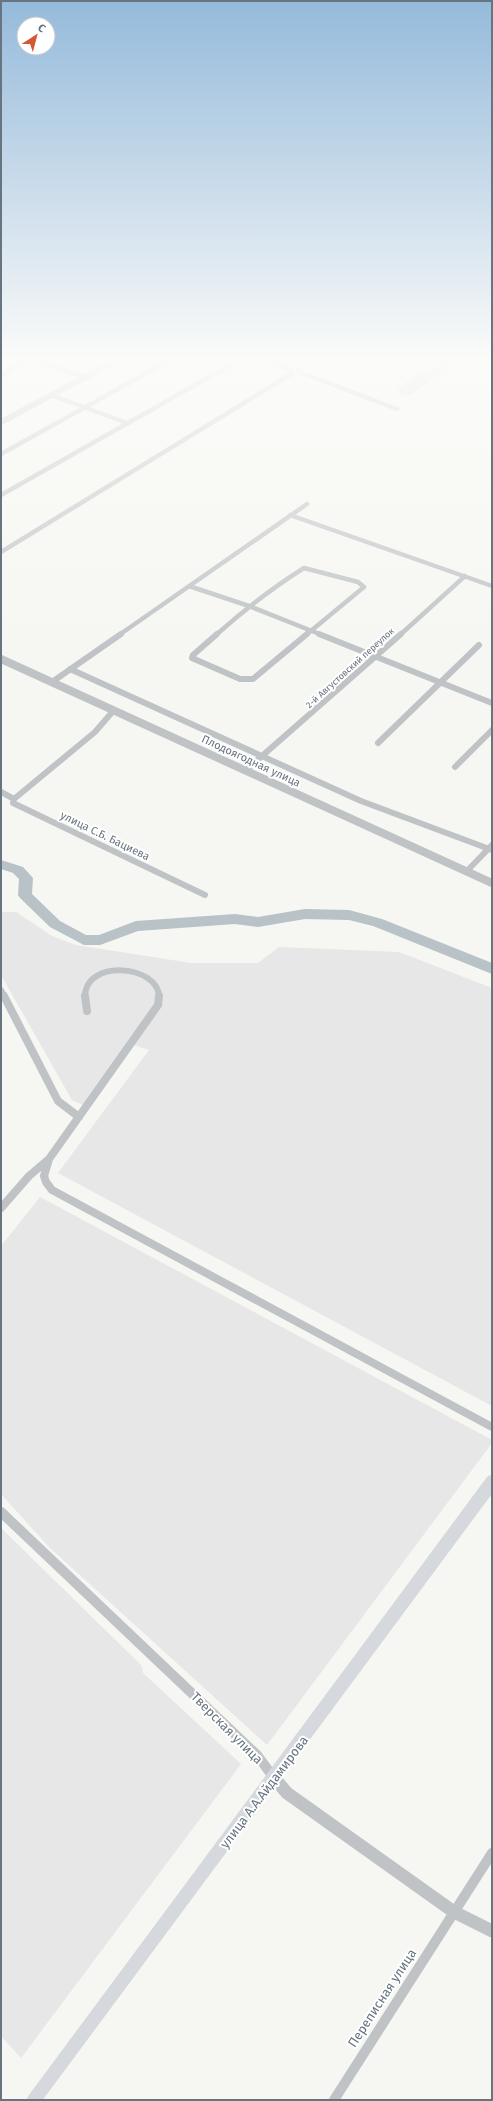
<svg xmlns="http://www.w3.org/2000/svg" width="493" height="2101" font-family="'Fira Sans',sans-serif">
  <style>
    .built { fill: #e6e7e6 }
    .green { fill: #d7dcd4 }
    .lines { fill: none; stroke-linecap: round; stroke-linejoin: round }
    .river { fill: #b8c2c7; fill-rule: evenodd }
    .minor-far3 { stroke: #bfc3c6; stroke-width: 4.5 }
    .minor-far2 { stroke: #bfc3c6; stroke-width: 6 }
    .minor-far1 { stroke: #bfc3c6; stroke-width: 8 }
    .minor { stroke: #bfc3c6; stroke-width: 10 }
    .tertiary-far2 { stroke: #bfc3c6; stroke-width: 6 }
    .tertiary-far1 { stroke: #bfc3c6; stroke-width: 8 }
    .tertiary { stroke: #bfc3c6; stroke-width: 13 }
    .secondary { stroke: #d5d8dc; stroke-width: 14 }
    .labels { text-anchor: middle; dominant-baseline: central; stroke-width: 4; stroke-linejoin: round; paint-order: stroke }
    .far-street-label { font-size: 9px; fill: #677581; stroke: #fff }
    .street-label { font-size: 11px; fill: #677581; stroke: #fff }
    .near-street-label { font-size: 13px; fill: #677581; stroke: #fff }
  </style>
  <rect width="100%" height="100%" fill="#f6f6f2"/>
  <!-- built -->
  <path class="built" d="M1,912h15l36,24 24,9 115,18h67l21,-16 120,5 93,36v418l-434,-233 91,-123 -21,-7 -45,62 -11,-5 -71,-125z
    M40,1197l452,243v3l-225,302 -218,-198 -48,-53v-248z
    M1,1528l141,138 1,7 98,91 -220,294 -20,-22z"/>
  <!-- green -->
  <path class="green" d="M439,359h22l-50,36 -6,1 -5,-3 -2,-4 21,-17 12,-5z"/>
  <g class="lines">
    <!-- river -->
    <path class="river" d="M1,860l22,7 10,11 -1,16 28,27 26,14h13l37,-14 99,-7 23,3 47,-8 44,1 33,9 110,44v11l-119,-48 -24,-6 -44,-1 -47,8 -23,-3 -97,7 -38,14h-16l-34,-18 -30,-29 -2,-3 1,-16 -6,-6 -12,-4z"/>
    <!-- minor-far3 -->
    <path class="minor-far3" d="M29,359l56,18
      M296,359v8l6,6 95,36
      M1,375l29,-16
      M51,395l76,28
      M1,454l171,-95
      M1,495l240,-136
      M290,515l202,71
      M1,552l292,-179 -6,-5 -24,-9
      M189,586l60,20 73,29
      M119,635l188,-131
      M216,635c28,-25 56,-47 88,-67l54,14 6,5 -58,48
      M400,635l65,-59"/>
    <!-- minor-far2 -->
    <path class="minor-far2" d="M217,634l-24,21 -1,3 48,21h13l54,-45
      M319,634l173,69
      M70,669l291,132 131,49
      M52,682l69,-48
      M378,743l101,-98
      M455,767l37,-37
      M245,771l156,-137
      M1,792l13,7 -1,4 192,92
      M14,799l81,-67 19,-22
      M467,871l25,-26
      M1,990l4,7
      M85,997c0,-39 74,-32 74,0"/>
    <!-- minor-far1 -->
    <path class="minor-far1" d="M4,996l54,105 21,16
      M85,996l2,15
      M159,996l-1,9 -109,154 -5,17 2,6 6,8 440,237
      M1,1208l28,-32 20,-17"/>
    <!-- minor -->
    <path class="minor" d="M1,1512l256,243 17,23
      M334,2100l158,-247"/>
    <!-- tertiary-far2 -->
    <path class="tertiary-far2" d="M1,422l118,-63"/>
    <!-- tertiary-far1 -->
    <path class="tertiary-far1" d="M1,659l491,224"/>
    <!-- tertiary -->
    <path class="tertiary" d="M274,1778l13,15 167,119 38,19"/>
    <!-- secondary -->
    <path class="secondary" d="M34,2100l458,-618"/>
  </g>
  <!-- sky -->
  <linearGradient id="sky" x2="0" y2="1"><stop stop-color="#95badb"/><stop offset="0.55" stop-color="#fbfbf9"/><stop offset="1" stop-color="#fbfbf9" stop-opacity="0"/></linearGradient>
  <rect width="493" height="653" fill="url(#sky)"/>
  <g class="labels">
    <!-- far-street labels -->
    <g class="far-street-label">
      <text transform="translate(350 668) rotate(-42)">2-й Августовский переулок</text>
    </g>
    <!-- street labels -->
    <g class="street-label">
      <text transform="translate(251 761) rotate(25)">Плодоягодная улица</text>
      <text transform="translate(105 836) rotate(26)">улица С.Б. Бациева</text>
    </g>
    <!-- near-street labels -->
    <g class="near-street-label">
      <text transform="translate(227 1728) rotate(45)">Тверская улица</text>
      <text transform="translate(264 1792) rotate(-53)">улица А.А.Айдамирова</text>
      <text transform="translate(382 1998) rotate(-57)">Переписная улица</text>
    </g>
  </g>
  <!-- border -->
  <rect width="493" height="2101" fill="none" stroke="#677581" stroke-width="4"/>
  <!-- north arrow -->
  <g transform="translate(36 36) rotate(36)"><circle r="19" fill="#ffffff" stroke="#c2c8cd"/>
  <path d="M0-3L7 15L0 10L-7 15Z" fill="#d65832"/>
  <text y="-6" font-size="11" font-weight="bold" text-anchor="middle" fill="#677581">С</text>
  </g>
</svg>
